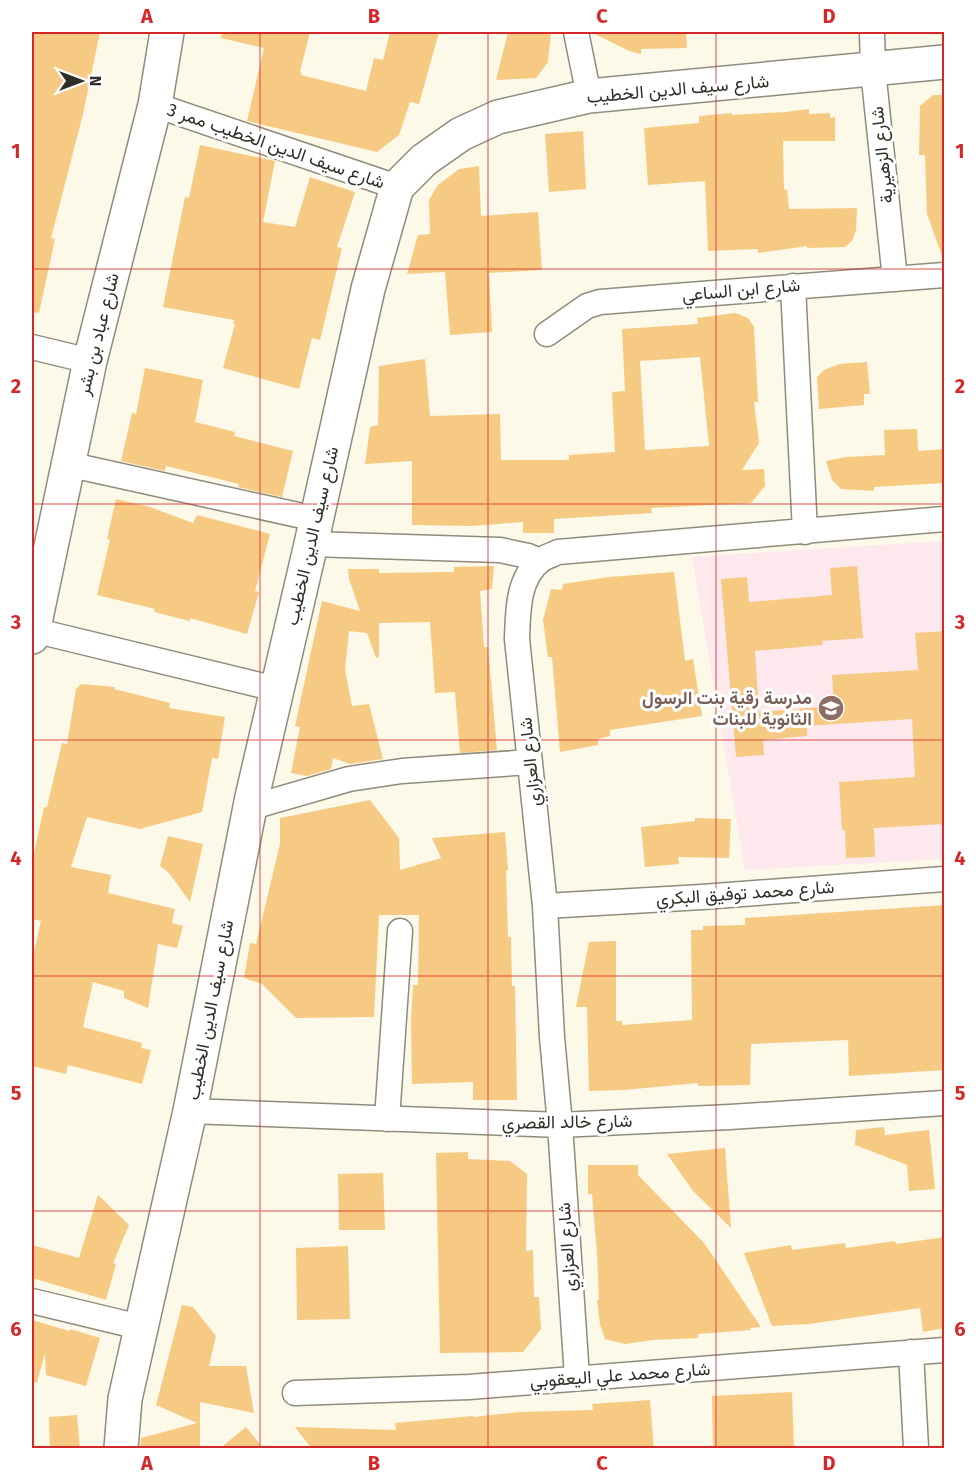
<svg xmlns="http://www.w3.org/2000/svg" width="976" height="1480" font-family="'Fira Sans',Vazirmatn,sans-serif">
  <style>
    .education { fill: #fde8ee }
    .building { fill: #f7ca84; fill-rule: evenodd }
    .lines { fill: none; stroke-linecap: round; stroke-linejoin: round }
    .street-casing { stroke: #8f8c7c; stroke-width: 27 }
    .secondary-casing { stroke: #8f8c7c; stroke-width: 36 }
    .street { stroke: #fff; stroke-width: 24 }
    .secondary { stroke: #fff; stroke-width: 33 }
    .grid { fill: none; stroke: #d62828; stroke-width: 1.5; stroke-opacity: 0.55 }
    .labels { text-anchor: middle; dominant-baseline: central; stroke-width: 6; stroke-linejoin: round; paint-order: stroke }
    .street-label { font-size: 18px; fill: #2f2e27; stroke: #fff }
    .education-label { font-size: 18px; font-weight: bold; fill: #785e54; stroke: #fff; text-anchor: end }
    .neatline { fill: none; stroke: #d62828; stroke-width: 2 }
    .grid-label { font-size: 20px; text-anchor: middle; font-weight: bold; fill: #d62828 }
  </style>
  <rect width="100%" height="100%" fill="#fcf9e8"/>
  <!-- education -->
  <path class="education" d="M944,541v318l-199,11 -53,-313z"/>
  <!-- building -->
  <path class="building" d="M32,32h68l-17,82 -32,124 4,1 -16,74 -7,-1z
    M222,32h88l-10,40 2,1 -1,2 65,16 8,-33 9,2 7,-28h49l-20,72 -9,-2 -11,33 -22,17 -130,-31 17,-73 -43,-10z
    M508,32h43l-3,30 -12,16 -40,2z
    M591,32h95l1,16 -46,1v5l-12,-3z
    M933,95h12v161h-3l-15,-42 -2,-59h-6l1,-49z
    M809,109v5l21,-1v5l5,-1v24h-52l1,49 3,-1 2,20 68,-1 -1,22 -4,11 -7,6 -38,1v-2l-49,7v-4l-50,2 -3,-70 -57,4 -4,-57 55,-5v-7l33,-3v2l53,-3z
    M583,131l3,58 -37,3 -4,-58z
    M200,145l75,16 -12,61 32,5 15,-50 45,15 -18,55 5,1 -22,92 -8,-2 -13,51 -76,-21 12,-44h-2l1,-4 -71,-13 22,-110 4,1z
    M479,166l2,50 57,-4 4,58 -53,3 3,59 -42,3 -5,-63 -38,2 11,-39 12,-1 -1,-34 9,-15 21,-16z
    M735,313l13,5 6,9 4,75h-4l5,41 -17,27 22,-1 1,17 -14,17 -100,5 1,5 -98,6v14h-31v-11l-51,4 -60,-1v-64l-47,3 5,-37 8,-2 1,-59 46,-7 5,57 70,-2 1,46h68v-5l46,-3 -3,-60 13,-1 -3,-62 76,-5 -1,-6zM700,357l9,89 -64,4 -5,-89z
    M867,362l3,32h-6v11l-45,4 -2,-32 7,-7 15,-6z
    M145,368l58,12 -8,42 40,10 -1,4 59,15 -11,46 -44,-10 1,-3 -73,-18 -1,5 -44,-10 11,-48 4,1z
    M917,429l1,22 27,-2v34l-71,4v4l-33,-2 -9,-9 -6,-19 20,-4 39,-2 -1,-25z
    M116,499l34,8 43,16 4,-8 73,19 -15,57 4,1 -12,42 -57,-16v3l-36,-9 1,-3 -58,-14 13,-55 -3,-1z
    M494,566l-2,23 -12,2 4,56h4l9,103 -37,3 -5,-61 -20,1 -5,-71 -51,1v34l-3,1 -9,-25 -18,-2 -4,38 7,37 17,-2 14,55 -33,5 -17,-6 -2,11 -24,7 -16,-3 9,-46 -5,-1 27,-125 38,10 -11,-32 -1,-10h31v4l75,-1v-5z
    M857,566l6,72 -41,3 1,4 -68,6 4,61 75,-6 -2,-31 86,-5 -3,-37 30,-2v193l-71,4 1,29 -29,1 -1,-28h-3l-3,-48 76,-5 -3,-58 -105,7v10l-44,4 1,15 -28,2 -15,-178 26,-2 2,25 83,-7 -2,-27z
    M674,572l11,89 8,-2 9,57 -92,14v6l-12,3v6l-38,7 -8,-95h-4l-5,-37 8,-31 11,1 1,-6 46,-7z
    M81,684l34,3 -1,2 56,14 -1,5 56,9 -7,42 -6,-1 -10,54 -62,17 -53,-12 -16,50 40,8 -3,18 67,16 -3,14 11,3 -6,22 -19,-4 -10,64 -24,-10v-7l-31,-9 -10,45 59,16 -1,5 10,2 -9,34 -74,-19 -2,9 -34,-8v-105l9,-40 -9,-2v-56l12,-56h3l15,-64 5,1 9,-55z
    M370,800l29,38 1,32 41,-12 -9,-20 73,-6 3,38 -2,1 2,66h3l1,49h3l2,114h-44v-18l-61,2 -1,-63 2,-36h5l1,-70h-40l-5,102 -78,1 -34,-34 -18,-6 6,-35 6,1 24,-100v-26z
    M695,818l36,1 -2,39 -51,-1 1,7 -34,3 -4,-40 54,-6z
    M168,836l35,8 -13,58 -21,-29 -9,-7z
    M945,905v165l-96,6 -1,-36 -97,4 -1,41 -52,1v-3l-74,7 -35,1 -2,-84h-11l13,-65 27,-1v80h6v4l70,-5 -1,-90h12v-4l42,-1v-7z
    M884,1127l1,8 44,-5 6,59 -26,2 -2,-26 -52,-20 1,-15z
    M725,1148l6,80 -38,-37 -26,-37z
    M468,1152v7l42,2 17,13 -1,77 7,-1 1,47h5l2,32 -18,23 -83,1 -4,-200z
    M588,1165h50v10l66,68 57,84 -11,1 1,2 -53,4v4l-45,2 -28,4 -20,-5 -5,-15 -3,-24h2l-2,-46 -5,-60h-4z
    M383,1173l2,57h-46l-1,-56z
    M98,1195l31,30 -16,38 3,1 -10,36 -74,-22v-33l47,13z
    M945,1237v91l-22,4 -3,-24 -111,16 -37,2 -28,-73 47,-8 1,5 53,-7 1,5 49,-7 1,3z
    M348,1246l2,73 -53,1 -1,-72z
    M182,1305l11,2 23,29 -7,30h37l8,47 -54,-11v47h-60l1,-11 56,-15 -41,-18z
    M32,1320l37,11 1,-2 30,9 -14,48 -40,-11 -1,-22 -8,30 -5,-1z
    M792,1392l2,57h-81l-1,-53z
    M650,1400l4,49h-342l-17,-22 101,3 -1,-7 78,-7v1l47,-5 73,-2 -1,-6z
    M77,1415l3,34h-30l-1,-32z
    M246,1427l18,22h-45z"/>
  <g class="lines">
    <defs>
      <path id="street" d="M576,32l13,64
        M872,32l1,38 22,209
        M155,105l242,82
        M793,286l12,246
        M547,334l40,-28 13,-4 344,-27
        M32,347l58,14
        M67,464l249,55
        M311,544l189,6 28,6 12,5
        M33,630l243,59
        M249,808l100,-29 53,-8 128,-9
        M545,906l157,-9 242,-18
        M190,1111l370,14 170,-8 214,-14
        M387,1119l13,-188
        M32,1301l108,26
        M911,1352l5,96
        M577,1377l-17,-252 -8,-88 -7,-131 -28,-267c1,-26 0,-61 24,-79 4,-3 11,-5 17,-8l386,-33
        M295,1393l174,-6 475,-37"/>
      <path id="secondary" d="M32,637l58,-276 65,-256 12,-73
        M121,1448l4,-49 65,-288 62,-314 59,-253 57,-255 29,-102 27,-27 37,-26 37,-17 91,-21 355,-34"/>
    </defs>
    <!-- street casing -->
    <use href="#street" class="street-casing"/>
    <!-- secondary casing -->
    <use href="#secondary" class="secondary-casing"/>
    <!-- street -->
    <use href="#street" class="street"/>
    <!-- secondary -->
    <use href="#secondary" class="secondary"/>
  </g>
  <!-- grid -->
  <path class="grid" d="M260,32v1416M488,32v1416M716,32v1416M32,269h912M32,504h912M32,740h912M32,976h912M32,1211h912"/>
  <!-- icons -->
  <defs>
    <symbol id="school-disc" viewBox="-11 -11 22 22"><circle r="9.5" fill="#8d6e63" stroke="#fff"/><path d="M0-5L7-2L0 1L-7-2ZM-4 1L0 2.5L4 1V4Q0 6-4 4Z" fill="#fff"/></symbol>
  </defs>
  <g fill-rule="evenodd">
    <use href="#school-disc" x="816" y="693" width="30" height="30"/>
  </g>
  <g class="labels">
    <!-- street labels -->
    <g class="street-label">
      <text transform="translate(678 89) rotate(-5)">شارع سيف الدين الخطيب</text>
      <text transform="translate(276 146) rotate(19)">شارع سيف الدين الخطيب ممر 3</text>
      <text transform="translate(882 155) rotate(-96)">شارع الزهيرية</text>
      <text transform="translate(741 290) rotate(-5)">شارع ابن الساعي</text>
      <text transform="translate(98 334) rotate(-76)">شارع عباد بن بشر</text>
      <text transform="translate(312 536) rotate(-77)">شارع سيف الدين الخطيب</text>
      <text transform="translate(530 762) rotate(-96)">شارع العزاري</text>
      <text transform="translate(745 893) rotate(-4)">شارع محمد توفيق البكري</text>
      <text transform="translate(210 1010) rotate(-79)">شارع سيف الدين الخطيب</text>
      <text transform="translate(567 1122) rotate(-1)">شارع خالد القصري</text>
      <text transform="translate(567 1247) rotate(-94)">شارع العزاري</text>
      <text transform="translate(620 1375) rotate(-4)">شارع محمد علي اليعقوبي</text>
    </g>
    <!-- education labels -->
    <g class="education-label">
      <text x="812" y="698">مدرسة رقية بنت الرسول<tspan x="812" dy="21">الثانوية للبنات</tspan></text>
    </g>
  </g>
  <!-- border -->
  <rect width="976" height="1480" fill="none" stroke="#ffffff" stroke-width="66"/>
  <!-- north arrow -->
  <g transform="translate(81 81) rotate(90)" stroke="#ffffff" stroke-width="4.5" paint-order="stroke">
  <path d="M0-4.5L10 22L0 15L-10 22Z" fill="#2f2e27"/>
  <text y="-9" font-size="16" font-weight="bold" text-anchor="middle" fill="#2f2e27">N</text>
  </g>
  <rect x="33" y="33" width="910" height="1414" class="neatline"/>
  <g class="grid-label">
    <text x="147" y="23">A</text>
    <text x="374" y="23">B</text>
    <text x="602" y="23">C</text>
    <text x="829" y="23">D</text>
    <text x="16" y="158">1</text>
    <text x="960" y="158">1</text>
    <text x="16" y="393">2</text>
    <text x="960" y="393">2</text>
    <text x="16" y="629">3</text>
    <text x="960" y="629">3</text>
    <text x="16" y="865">4</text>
    <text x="960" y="865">4</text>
    <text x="16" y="1100">5</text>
    <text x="960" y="1100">5</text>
    <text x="16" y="1336">6</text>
    <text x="960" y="1336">6</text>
    <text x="147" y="1470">A</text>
    <text x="374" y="1470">B</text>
    <text x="602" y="1470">C</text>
    <text x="829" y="1470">D</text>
  </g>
</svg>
